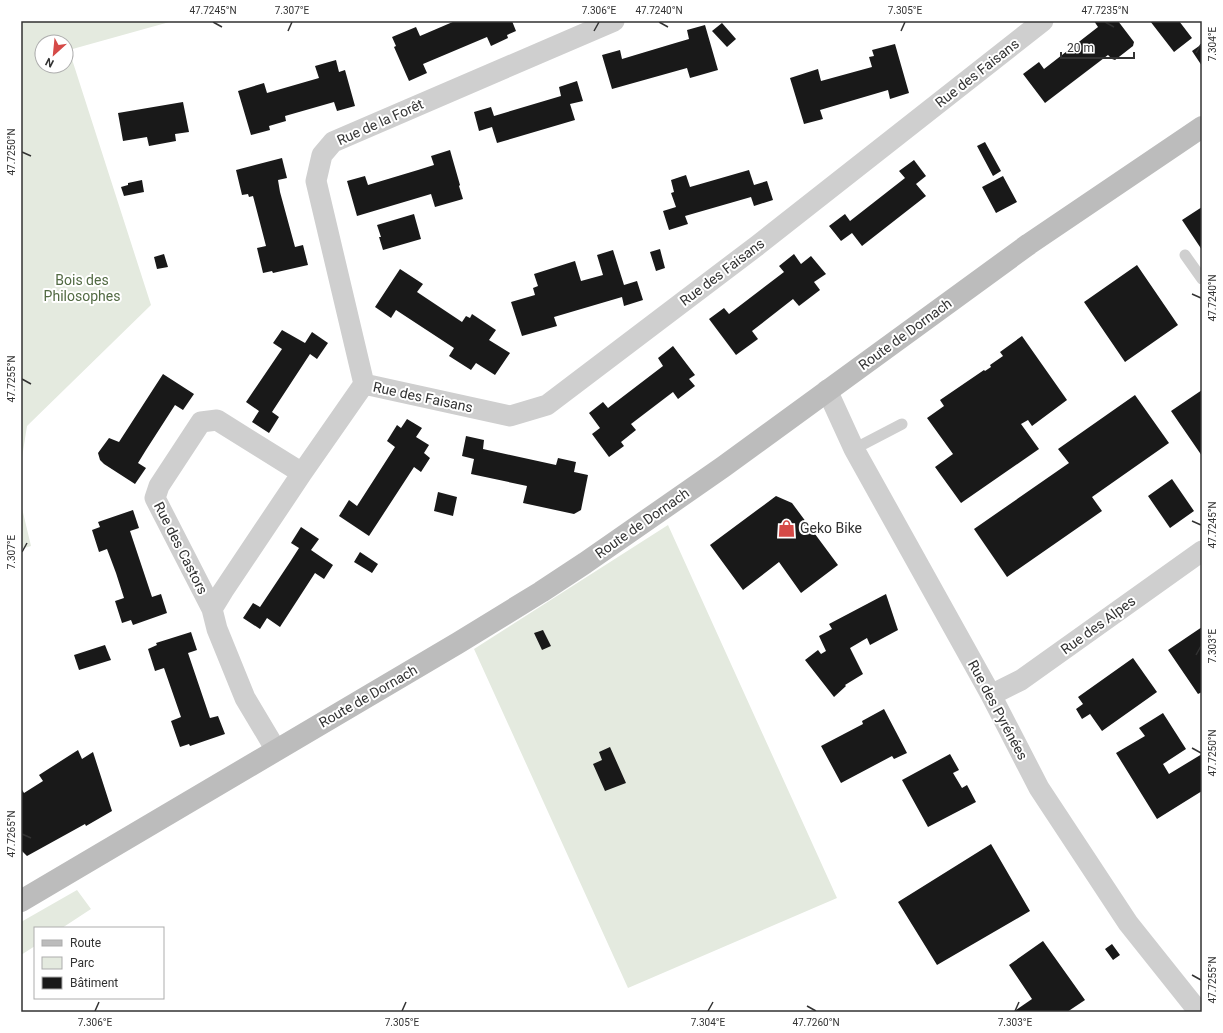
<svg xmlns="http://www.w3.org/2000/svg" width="1223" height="1033" font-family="Roboto,sans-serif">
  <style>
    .green { fill: #e4eadf; fill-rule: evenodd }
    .building { fill: #191919 }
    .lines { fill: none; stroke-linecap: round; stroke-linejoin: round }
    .lane { stroke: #cfcfcf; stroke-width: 11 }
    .street { stroke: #cfcfcf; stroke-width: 21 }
    .secondary { stroke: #bcbcbc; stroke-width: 22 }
    .ticks { fill: none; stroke: #323232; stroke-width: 1.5 }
    .labels { text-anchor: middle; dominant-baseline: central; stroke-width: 4; stroke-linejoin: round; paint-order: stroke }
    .street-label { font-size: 14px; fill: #323232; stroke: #fff }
    .park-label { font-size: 14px; fill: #526a43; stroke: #fff }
    .poi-label { font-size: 14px; fill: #323232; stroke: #fff; text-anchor: start }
    .neatline { fill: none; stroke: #323232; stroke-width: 1.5 }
    .ticks-label { font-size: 10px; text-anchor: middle; fill: #323232 }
  </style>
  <rect width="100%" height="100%" fill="#fff"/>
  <!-- green -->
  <path class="green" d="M21,21h152l-104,29 82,255 -124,121 -6,38zM42,42h24v24h-24z
    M21,504l10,42 -10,3z
    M668,525l169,373 -209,90 -154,-339z
    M77,890l14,19 -29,19h-27v18l-14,9v-33z"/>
  <!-- building -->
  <path class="building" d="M455,21h57l4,10 -9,4 1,3 -17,8 -4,-9 -64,27 4,9 -18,8 -15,-34 2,-1 -4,-9 24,-10 4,9z
    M1094,21h24l16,21 -1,4 -18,14 -3,-1 -4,-4 -63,48 -22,-29 16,-12 5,7 54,-42z
    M1150,21h29l13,17 -18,14z
    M722,23l14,16 -9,8 -15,-16z
    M705,25l13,45 -28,8 -3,-10 -75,21 -10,-34 18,-5 2,9 50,-15 17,-5 -2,-9z
    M895,44l14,49 -19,6 -2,-9 -68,20 3,9 -19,5 -14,-46 28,-9 3,12 51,-14 -3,-10 5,-1 -2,-6z
    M1202,44v22l-10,-15z
    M336,60l3,12 6,-2 10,36 -18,5 -3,-9 -49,14 1,5 -17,5 1,4 -19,5 -13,-44 26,-8 3,10 52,-15 -4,-12z
    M577,81l6,20 -13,3 5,16 -78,23 -5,-16 -13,4 -5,-19 17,-5 3,9 67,-20 -2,-9z
    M183,102l6,30 -14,2 1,7 -27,5 -2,-9 -24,4 -5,-28z
    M985,142l16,29 -8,5 -16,-30z
    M450,150l10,35 -1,1 4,13 -28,8 -4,-13 -74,22 -10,-35 18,-5 3,9 50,-15 16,-5 -3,-9z
    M282,158l5,20 -9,2 2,12 15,55 8,-2 5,20 -35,8 -1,-2 -9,2 -6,-25 9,-2 -13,-50 -4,1 -1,-3 -6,1 -6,-25z
    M914,160l12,16 -10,8 10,12 -64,50 -10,-13 -11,8 -12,-15 16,-12 5,7 55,-43 -6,-7z
    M749,170l5,15 13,-4 6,19 -19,6 -3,-9 -66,19 3,8 -19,6 -6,-19 13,-4 -5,-14 3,-1 -3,-12 15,-5 4,12z
    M1003,176l14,26 -21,11 -14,-26z
    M142,180l2,12 -20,4 -3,-9 7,-2v-2z
    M1202,207v43l-20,-30z
    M414,214l7,25 -38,11 -4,-13h2l-4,-12z
    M660,249l5,19 -9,3 -6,-19z
    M613,250l11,35 13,-4 6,19 -19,6 -2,-9 -68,20 3,9 -35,10 -11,-34 24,-7 -2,-7 5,-2 -4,-12 41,-13 6,20 22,-6 -6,-20z
    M164,254l4,13 -11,2 -3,-12z
    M794,254l7,10 10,-8 15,18 -12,8 6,8 -21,16 -6,-7 -41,32 6,8 -22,16 -27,-36 15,-11 5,6 55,-42 -5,-6z
    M1137,265l41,60 -53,37 -41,-60z
    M400,269l23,15 -6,8 45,30 4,-6 4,2 2,-4 24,16 -7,10 21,13 -15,22 -19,-12 -5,7 -22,-14 5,-8 -58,-38 -5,8 -16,-11z
    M282,330l23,13 7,-11 16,11 -11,16 -7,-5 -38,58 7,5 -10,16 -17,-11 7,-11 -13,-9 36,-53 -9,-6z
    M1022,336l45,64 -35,26 -4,-6 -7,4 18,25 -78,54 -26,-36 18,-13 -26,-36 17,-12 -4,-6 44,-30 1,1 6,-4 -1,-2 13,-9 -3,-4z
    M673,346l22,29 -6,4 6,7 -17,13 -5,-7 -42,32 5,6 -15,12 3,4 -15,11 -17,-23 8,-6 -11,-15 14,-11 5,6 55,-42 -5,-8z
    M163,374l31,20 -11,16 -8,-5 -29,45 -8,13 8,5 -11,16 -31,-20 -4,-4 -2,-7 11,-15 10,4z
    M1202,390v66l-31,-45z
    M1135,395l34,48 -77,54 10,14 -95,66 -33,-48 95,-66 -11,-14z
    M407,419l15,9 -6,9 13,8 -5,8 6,5 -9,14 -7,-5 -45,69 -30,-20 10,-16 8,6 38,-59 -8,-6 10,-16 4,3z
    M466,436l18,4 -1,9 73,16 2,-7 18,4 -2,10 14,3 -7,35 -7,4 -51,-11 4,-17 -56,-12 3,-15 -12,-3z
    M1172,479l22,32 -24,17 -22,-32z
    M438,492l19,5 -4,19 -19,-5z
    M776,496l16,7 46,62 -37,28 -22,-31 -36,28 -33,-45z
    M133,510l6,18 -9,3 22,66 9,-3 6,19 -34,12 -2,-5 -9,3 -7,-22 9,-3 -8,-25 -9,-24 -8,3 -7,-22 8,-3 -2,-5z
    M301,527l18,12 -8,11 22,15 -9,14 -9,-6 -35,54 -13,-9 -7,11 -17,-11 10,-15 7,4 30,-45 9,-14 -8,-5z
    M360,552l18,12 -6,9 -18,-11z
    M886,594l12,36 -28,15 -3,-7 -17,10 13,26 -18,11 1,1 -12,11 -29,-37 13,-10 3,4 5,-3 -7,-15 13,-7 -3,-5z
    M1202,627v65l-4,2 -30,-44z
    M543,630l8,16 -9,4 -8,-17z
    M191,632l6,18 -9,3 22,65 8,-2 7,18 -35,12 -1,-2 -9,3 -9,-26 10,-4 -17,-49 -9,3 -7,-22 9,-4 -1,-2z
    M105,645l6,15 -32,10 -5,-15z
    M1133,658l24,34 -55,39 -12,-17 -8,5 -6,-10 7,-5 -5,-7z
    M884,709l23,44 -13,6 -2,-3 -51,27 -20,-37 42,-22 -1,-3z
    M1163,713l23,36 -23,15 6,10 33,-20v37l-45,28 -41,-66 29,-17 -6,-8z
    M610,747l16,36 -21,8 -12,-27 9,-4 -3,-8z
    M78,750l4,9 11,-7 19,59 -26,15 -1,-2 -58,32 -6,-6v-62l3,5 19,-12 -4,-6z
    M950,754l9,16 -6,3 9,15 5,-3 9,17 -48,25 -26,-47z
    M991,844l39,67 -93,54 -39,-63z
    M1043,941l42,59 -18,12h-54l19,-13 -23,-34z
    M1112,944l8,11 -7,5 -8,-11z"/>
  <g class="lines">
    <!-- lane -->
    <path class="lane" d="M1185,255l17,24
      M854,449l48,-25"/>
    <!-- street -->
    <path class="street" d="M364,384l146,32 37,-11 211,-160 285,-224
      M364,384l-48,-203 6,-26 11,-13 281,-121
      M827,390l27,59 137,246 48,93 89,135 71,89
      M212,609l11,-18 79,-118 62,-89
      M991,695l30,-15 181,-129
      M276,750l-31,-52 -28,-69 -5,-20 -57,-111 4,-12 42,-64 16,-2 85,53"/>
    <!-- secondary -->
    <path class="secondary" d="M21,901l437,-258 83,-51 44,-29 138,-96 306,-223 173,-117"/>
  </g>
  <!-- ticks -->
  <path class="ticks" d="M213,22l9,5M659,22l9,5M1105,22l9,5M288,31l4,-9M594,31l5,-9M901,31l4,-9M1196,53l5,-9M22,152l9,4M1192,294l9,4M22,379l9,5M1192,521l9,4M22,552l5,-9M1196,655l5,-9M1192,748l9,5M22,834l9,4M1192,975l9,5M807,1006l9,5M95,1011l4,-9M402,1011l4,-9M708,1011l5,-9M1015,1011l4,-9"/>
  <!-- icons -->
  <defs>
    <symbol id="shop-bare" viewBox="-9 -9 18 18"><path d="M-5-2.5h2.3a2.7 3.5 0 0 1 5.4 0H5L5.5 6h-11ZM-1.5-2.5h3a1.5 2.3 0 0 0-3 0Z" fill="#d54a47" stroke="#fff" stroke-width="2.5" paint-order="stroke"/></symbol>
  </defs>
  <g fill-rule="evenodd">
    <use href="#shop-bare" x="774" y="516" width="25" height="25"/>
  </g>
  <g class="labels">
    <!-- street labels -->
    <g class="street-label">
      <text transform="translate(977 73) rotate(-38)">Rue des Faisans</text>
      <text transform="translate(380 122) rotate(-24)">Rue de la Forêt</text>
      <text transform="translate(722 272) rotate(-37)">Rue des Faisans</text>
      <text transform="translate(905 334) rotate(-36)">Route de Dornach</text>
      <text transform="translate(423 397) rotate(12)">Rue des Faisans</text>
      <text transform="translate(642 523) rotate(-35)">Route de Dornach</text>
      <text transform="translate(181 548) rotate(63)">Rue des Castors</text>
      <text transform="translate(1098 625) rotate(-36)">Rue des Alpes</text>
      <text transform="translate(368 696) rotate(-30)">Route de Dornach</text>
      <text transform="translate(998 710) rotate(62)">Rue des Pyrénées</text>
    </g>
    <!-- park labels -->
    <g class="park-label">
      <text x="82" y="280">Bois des<tspan x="82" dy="16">Philosophes</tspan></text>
    </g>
    <!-- poi labels -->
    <g class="poi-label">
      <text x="800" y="528">Geko Bike</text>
    </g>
  </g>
  <!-- border -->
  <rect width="1223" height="1033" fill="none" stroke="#ffffff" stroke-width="44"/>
  <!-- legend -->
  <rect x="34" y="927" width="130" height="72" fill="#ffffff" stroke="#adadad"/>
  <rect x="42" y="940" width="20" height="6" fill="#bcbcbc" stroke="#adadad"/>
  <text x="70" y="947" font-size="12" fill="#323232">Route</text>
  <rect x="42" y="957" width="20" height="12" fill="#e4eadf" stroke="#adadad"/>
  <text x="70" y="967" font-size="12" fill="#323232">Parc</text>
  <rect x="42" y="977" width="20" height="12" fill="#191919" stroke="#adadad"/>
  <text x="70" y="987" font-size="12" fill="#323232">Bâtiment</text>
  <!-- north arrow -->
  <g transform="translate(54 54) rotate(207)"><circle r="19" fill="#ffffff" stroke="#adadad"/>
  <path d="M0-3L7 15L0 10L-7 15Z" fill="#d54a47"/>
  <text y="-6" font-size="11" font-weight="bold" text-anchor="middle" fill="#323232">N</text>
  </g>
  <!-- scale -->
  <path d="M1061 52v6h73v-6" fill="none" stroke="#323232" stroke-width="2"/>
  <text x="1067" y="52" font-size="12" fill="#323232" stroke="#ffffff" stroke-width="3" paint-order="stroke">20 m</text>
  <rect x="22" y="22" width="1179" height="989" class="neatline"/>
  <g class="ticks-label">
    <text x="213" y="14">47.7245°N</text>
    <text x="292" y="14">7.307°E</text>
    <text x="599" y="14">7.306°E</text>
    <text x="659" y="14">47.7240°N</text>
    <text x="905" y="14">7.305°E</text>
    <text x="1105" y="14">47.7235°N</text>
    <text transform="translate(1212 44) rotate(-90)" y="4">7.304°E</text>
    <text transform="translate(11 152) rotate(-90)" y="4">47.7250°N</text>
    <text transform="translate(1212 298) rotate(-90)" y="4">47.7240°N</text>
    <text transform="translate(11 379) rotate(-90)" y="4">47.7255°N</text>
    <text transform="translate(1212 525) rotate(-90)" y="4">47.7245°N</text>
    <text transform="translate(11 552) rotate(-90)" y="4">7.307°E</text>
    <text transform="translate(1212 646) rotate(-90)" y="4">7.303°E</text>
    <text transform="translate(1212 753) rotate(-90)" y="4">47.7250°N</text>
    <text transform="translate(11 834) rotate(-90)" y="4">47.7265°N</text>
    <text transform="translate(1212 980) rotate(-90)" y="4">47.7255°N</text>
    <text x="95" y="1026">7.306°E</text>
    <text x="402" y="1026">7.305°E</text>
    <text x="708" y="1026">7.304°E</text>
    <text x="816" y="1026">47.7260°N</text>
    <text x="1015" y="1026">7.303°E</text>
  </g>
</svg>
